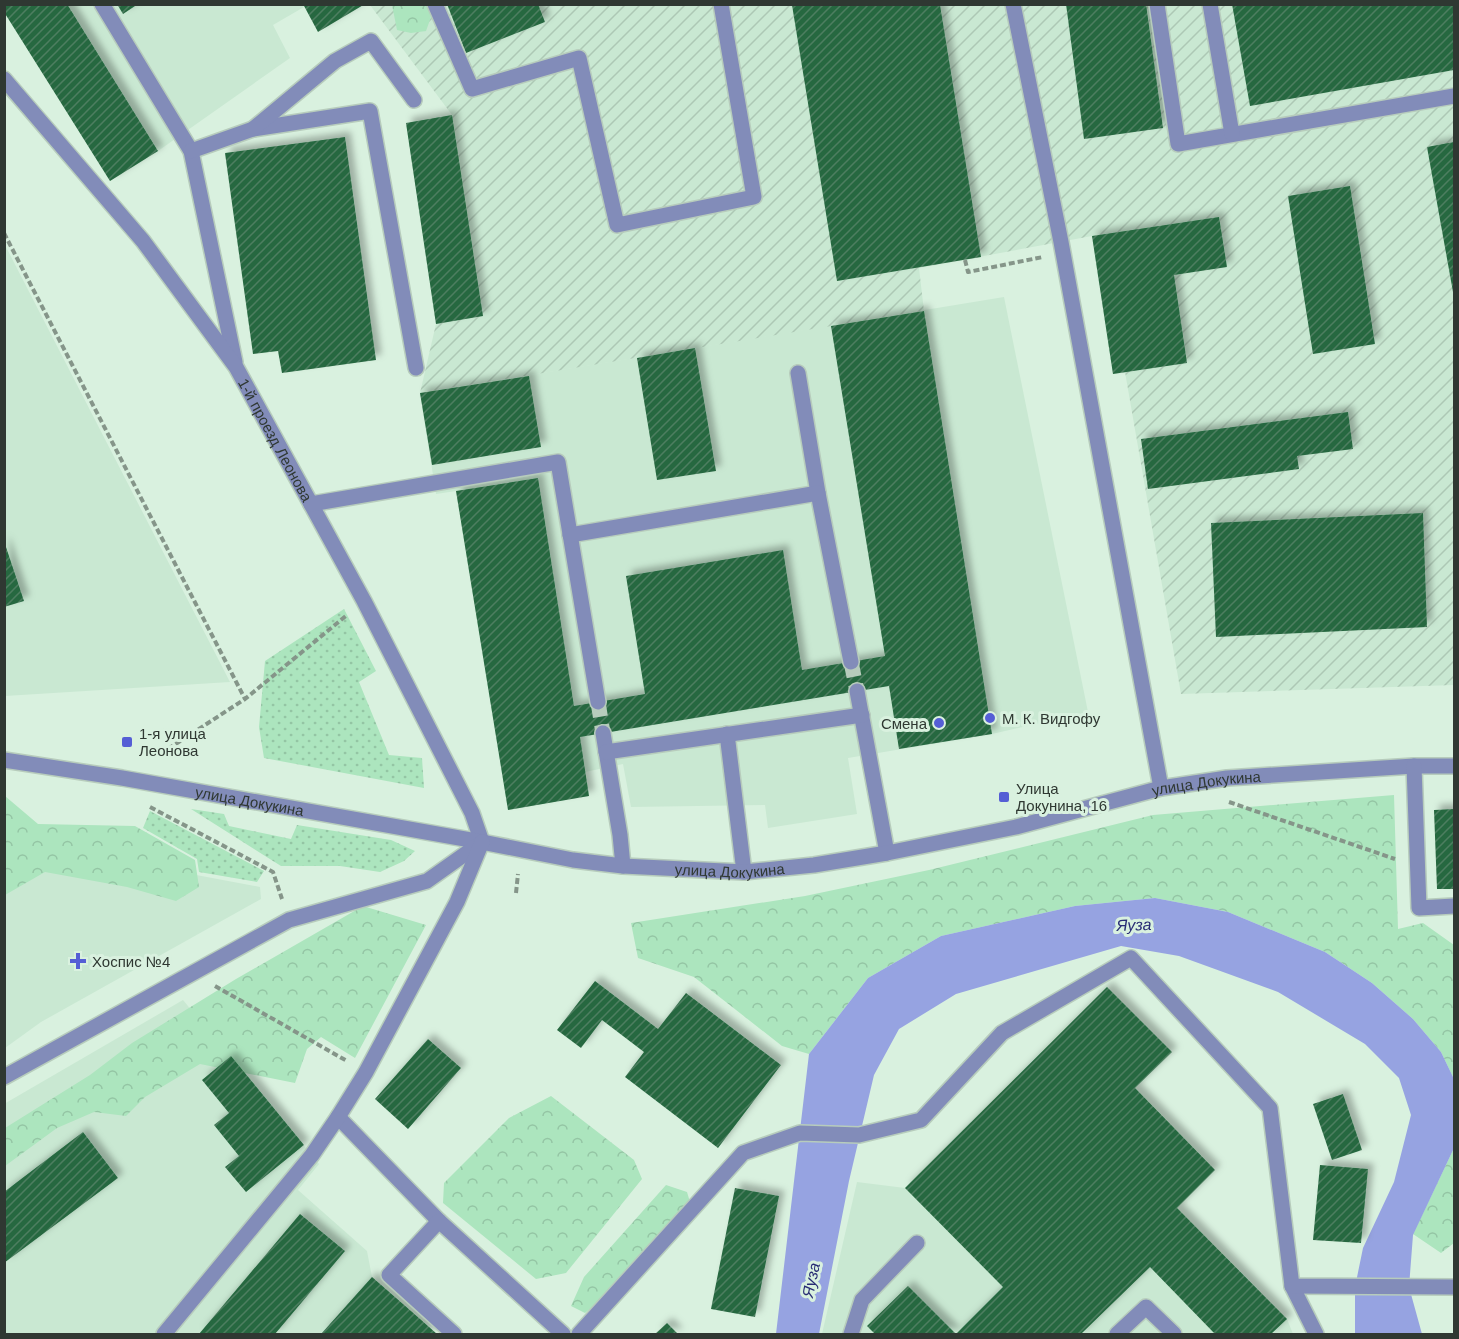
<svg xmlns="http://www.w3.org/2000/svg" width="1459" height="1339" font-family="Arial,sans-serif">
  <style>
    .built { fill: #c9e8d2 }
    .industrial { fill: url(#industrial-furrows) }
    .grass { fill: url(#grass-dots) }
    .forest { fill: url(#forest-crowns) }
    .water { fill: #96a3e1 }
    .building { fill: url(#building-hatch); filter: url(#shadow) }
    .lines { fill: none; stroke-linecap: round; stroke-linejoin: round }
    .minor-tunnel { stroke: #b7ccbc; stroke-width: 15; stroke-dasharray: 15 8; stroke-linecap: butt }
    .minor-casing { stroke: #b7ccbc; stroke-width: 18 }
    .path { stroke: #859589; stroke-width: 4; stroke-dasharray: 6 3; stroke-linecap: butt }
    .minor { stroke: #828cb9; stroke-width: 15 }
    .poi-dot { fill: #555ed5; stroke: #d9f1df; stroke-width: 2 }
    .labels { text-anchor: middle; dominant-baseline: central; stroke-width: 6; stroke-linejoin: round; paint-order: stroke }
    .street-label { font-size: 15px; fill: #2f3832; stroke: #d9f1df }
    .poi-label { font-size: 15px; fill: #2f3832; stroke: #d9f1df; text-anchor: start }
    .water-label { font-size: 16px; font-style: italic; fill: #292d75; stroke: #d9f1df }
  </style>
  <defs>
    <pattern id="industrial-furrows" width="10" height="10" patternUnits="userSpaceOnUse" patternTransform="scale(1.5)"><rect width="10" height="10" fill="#c9e8d2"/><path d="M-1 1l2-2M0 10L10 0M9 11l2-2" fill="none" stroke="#adc8b5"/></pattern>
    <pattern id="grass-dots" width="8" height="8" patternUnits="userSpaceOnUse" patternTransform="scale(1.5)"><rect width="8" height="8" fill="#ace5be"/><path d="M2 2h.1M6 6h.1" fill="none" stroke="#94c5a4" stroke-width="1.8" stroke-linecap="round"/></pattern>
    <pattern id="forest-crowns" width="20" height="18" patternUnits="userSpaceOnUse" patternTransform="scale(1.5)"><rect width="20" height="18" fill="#ace5be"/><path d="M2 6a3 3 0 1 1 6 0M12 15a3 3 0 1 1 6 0" fill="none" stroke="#94c5a4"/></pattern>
    <pattern id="building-hatch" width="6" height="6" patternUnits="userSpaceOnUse" patternTransform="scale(1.5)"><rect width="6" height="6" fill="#266740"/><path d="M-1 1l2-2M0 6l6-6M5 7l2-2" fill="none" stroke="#4d7e60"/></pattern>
    <filter id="shadow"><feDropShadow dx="5.5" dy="-5.5" stdDeviation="3" flood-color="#0004"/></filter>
  </defs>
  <rect width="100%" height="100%" fill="#d9f1df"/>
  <!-- built -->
  <path class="built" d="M5,4h298l1,3 -31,18 17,33 -132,93 -48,30 -105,-169z
    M5,245l225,437 -225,14z
    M1004,297l84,415 -96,22 -144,24 9,56 -89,14 -3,-23 -134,2 -8,-43 -38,8 4,24 -81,14 -52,-319 -20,3 -16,-101z
    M5,839l255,48 1,12 -220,123 -36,26z
    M1107,987l65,65 -37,36 80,82 -38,38 110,111 6,15h-471l35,-152 48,6z
    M183,1000l136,164 -21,26 69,61 5,26 -51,57h-316l-1,-230z"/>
  <!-- industrial -->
  <path class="industrial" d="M370,5h1084v680l-273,9 -56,-322 -12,2 -21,-138 -173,32 5,43 -504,82 16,-69 -30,-201 46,-8z"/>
  <!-- grass -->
  <path class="grass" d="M344,609l32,62 -17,11 30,73 33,3 2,30 -160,-30 -5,-31 6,-66z
    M191,809l33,5 5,12 62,13 6,-14 94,15 24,11 -11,10 -24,11 -40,-6h-59z
    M150,811l114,60 -7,11 -58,-10 -2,-13 -54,-31z"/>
  <!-- forest -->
  <path class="forest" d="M392,5h36l3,12 -5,14 -15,2 -14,-3z
    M1394,795l4,134 25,-6 31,22v134l-13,-27 -28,-33 -41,-36 -47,-31 -97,-40 -73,-14 -80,8 -134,30 -73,42 -59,76 -27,-8 -88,-69 -56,-19 -7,-35 174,-27 124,-26 224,-55z
    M5,796l33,28 97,2 60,34 4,27 -23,14 -49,-14 -82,-15 -40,23z
    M363,906l63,19 -71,133 -34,-21 -14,12 -12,34 -95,-19 -55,33 -19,19 -32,-4 -37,16 -52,38v-38l85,-53 42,-32 104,-64z
    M551,1096l83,64 8,19 -76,94 -30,6 -93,-76 1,-20 65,-65z
    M1454,1148v95l-13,10 -28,-19z
    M666,1185l21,7 3,10 -89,98 -16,13 -14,-7 13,-29z"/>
  <!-- water -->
  <path class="water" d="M1155,898l73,14 97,40 47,31 41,36 28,33 13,27v69l-41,87 -4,52 13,47h-67v-47l8,-39 31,-66 17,-67 -12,-37 -34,-34 -87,-52 -99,-36 -58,-10 -165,48 -57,35 -25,46 -25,106 -30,153h-43l33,-280 59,-76 73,-42 134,-30z"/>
  <!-- building -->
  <path class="building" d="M4,4h63l91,147 -48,30 -106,-169z
    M117,4h21l-15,10z
    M303,4h62l-47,28z
    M447,4h91l7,18 -79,31z
    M1066,4h80l17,124 -79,11z
    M1232,4h222v66l-204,36z
    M792,5h148l41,252 -144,24z
    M452,115l31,201 -47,8 -30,-201z
    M345,137l31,223 -94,13 -4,-22 -25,3 -28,-201z
    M1454,142v150h-1l-26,-145z
    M1350,186l25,158 -62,10 -25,-158z
    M1219,217l8,50 -53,8 13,88 -74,11 -21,-138z
    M924,311l68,423 -93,15 -10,-63 -309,51 9,59 -81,14 -52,-319 82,-13 36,228 71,-12 -19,-118 157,-26 19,120 83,-14 -54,-330z
    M695,348l21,123 -59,9 -20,-122z
    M529,376l12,71 -109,18 -12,-72z
    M1348,412l5,37 -56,7 2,13 -151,20 -7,-50z
    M1423,513l4,114 -211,10 -5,-114z
    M4,541l20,60 -20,6z
    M1454,809v80h-17l-3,-79z
    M595,981l63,48 28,-36 95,72 -63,83 -93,-71 19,-25 -42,-32 -21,28 -24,-18z
    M1107,987l65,65 -37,36 80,82 -38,38 110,111 -16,15h-56l-65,-67 -69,67h-206l-8,-8 41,-40 48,48 47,-47 -98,-99z
    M428,1039l33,29 -53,61 -33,-30z
    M231,1056l73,89 -58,47 -21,-25 14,-11 -25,-31 15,-12 -27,-33z
    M1343,1094l19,56 -30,10 -19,-56z
    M83,1132l35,46 -114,85v-71z
    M1320,1165l48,4 -7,74 -48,-3z
    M735,1188l44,8 -24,121 -44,-8z
    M300,1214l45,37 -70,83h-76z
    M372,1277l39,34 26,23h-116z
    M667,1323l11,11h-23z"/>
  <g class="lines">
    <!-- minor-tunnel -->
    <path class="minor-tunnel" d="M851,662l6,29
      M598,702l5,31"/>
    <defs>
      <g id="minor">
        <path d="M102,4l89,147 44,211"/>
        <path d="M435,4l37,85 107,-31 38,167 137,-28 -33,-193"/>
        <path d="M1013,4l48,238 100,546"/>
        <path d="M1157,4l21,140 276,-48"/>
        <path d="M1210,4l22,130"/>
        <path id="s1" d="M4,79l139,162 93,126 128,234 108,212 10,29"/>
        <path d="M253,129l117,-18 46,257"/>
        <path d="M191,151l62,-22 82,-68 36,-20 43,59"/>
        <path d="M798,373l20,120 33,169"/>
        <path d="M311,504l247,-42 40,240"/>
        <path d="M570,535l248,-42"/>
        <path d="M857,691l30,162"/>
        <path d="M603,733l17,102 3,31"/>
        <path d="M727,734l17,138"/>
        <path d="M606,752l256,-37"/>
        <path id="s2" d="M4,760l118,18 360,64 91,18 50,6 121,6 70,-7 73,-12 129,-26 145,-39 66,-10 187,-12h40"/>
        <path d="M1414,766l5,142 35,-2"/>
        <path d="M4,1077l285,-157 138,-39 55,-39"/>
        <path d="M338,1117l101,104"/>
        <path d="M1292,1286l24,48"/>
        <path d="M164,1334l148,-179 26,-38 28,-45 91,-170 25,-60"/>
        <path d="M454,1334l-65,-59 50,-54 124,113"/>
        <path d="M579,1334l164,-181 57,-20 59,2 62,-15 81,-87 129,-75 139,150 22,178 162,1"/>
        <path d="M851,1334l11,-34 55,-57"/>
        <path d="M1117,1334l29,-27 28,27"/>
      </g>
    </defs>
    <!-- minor casing -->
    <use href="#minor" class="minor-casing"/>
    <!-- path -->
    <path class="path" d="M4,233l241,466
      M965,260l3,12 75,-15
      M168,749l77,-50 102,-84
      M1229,802l166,57
      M150,807l123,65 9,27
      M516,893l2,-19
      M215,986l132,75"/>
    <!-- minor -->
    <use href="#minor" class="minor"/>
  </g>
  <!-- markers -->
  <g class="poi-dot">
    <circle cx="990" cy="718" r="6"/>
    <circle cx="939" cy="723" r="6"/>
    <rect x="121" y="736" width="12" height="12" rx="3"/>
    <rect x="998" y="791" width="12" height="12" rx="3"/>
    <path d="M75 952h6v6h6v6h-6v6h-6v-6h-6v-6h6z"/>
  </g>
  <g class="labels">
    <!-- street labels -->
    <g class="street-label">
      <text stroke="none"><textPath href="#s1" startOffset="453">1-й проезд Леонова</textPath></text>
      <text stroke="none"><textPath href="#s2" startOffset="1221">улица Докукина</textPath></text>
      <text stroke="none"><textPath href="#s2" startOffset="249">улица Докукина</textPath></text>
      <text stroke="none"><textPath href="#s2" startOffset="735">улица Докукина</textPath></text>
    </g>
    <!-- poi labels -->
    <g class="poi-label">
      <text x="1002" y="718">М. К. Видгофу</text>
      <text x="927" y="723" text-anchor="end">Смена</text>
      <text x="139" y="733">1-я улица<tspan x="139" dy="17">Леонова</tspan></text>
      <text x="1016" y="788">Улица<tspan x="1016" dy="17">Докунина, 16</tspan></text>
      <text x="92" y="961">Хоспис №4</text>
    </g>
    <!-- water labels -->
    <g class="water-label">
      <text transform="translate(1134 925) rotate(-2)">Яуза</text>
      <text transform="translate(811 1280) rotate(-78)">Яуза</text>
    </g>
  </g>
  <!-- border -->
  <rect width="1459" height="1339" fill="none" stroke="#2f3832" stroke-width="12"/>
</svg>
